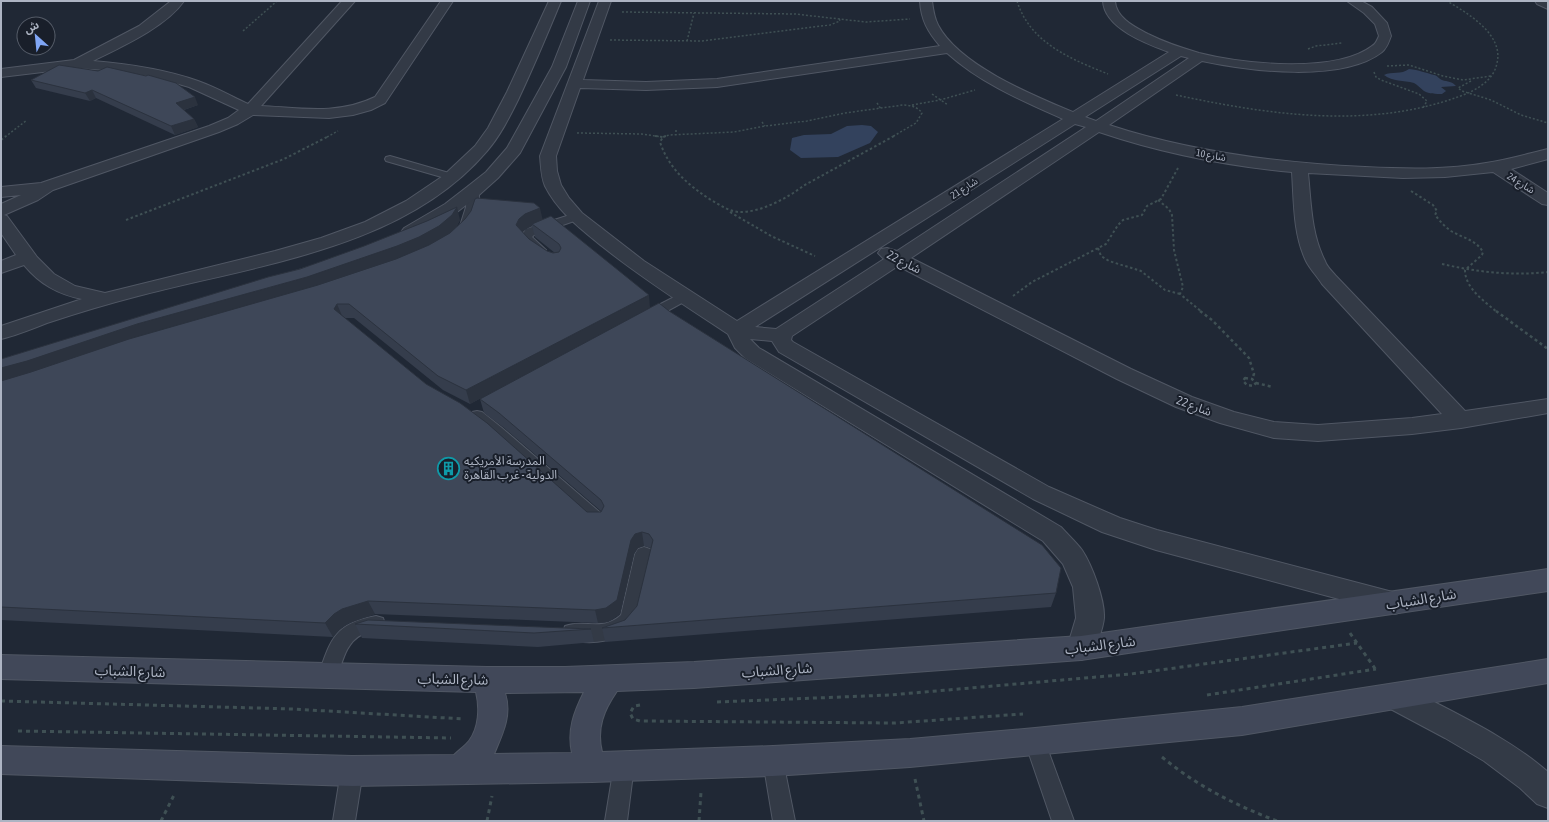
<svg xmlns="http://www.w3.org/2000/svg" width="1549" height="822" font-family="'Asap Condensed','Noto Sans Arabic',sans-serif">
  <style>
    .water { fill: #33425d }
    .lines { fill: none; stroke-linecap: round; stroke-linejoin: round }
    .lane-casing { stroke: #505764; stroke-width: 2 }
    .street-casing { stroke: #505764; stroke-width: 2 }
    .secondary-casing { stroke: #505764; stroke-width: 2 }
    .path-far3 { stroke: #3f5054; stroke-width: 1.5; stroke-dasharray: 2 2; stroke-linecap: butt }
    .path-far2 { stroke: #3f5054; stroke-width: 2; stroke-dasharray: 2.5 2.5; stroke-linecap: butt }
    .path-far1 { stroke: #3f5054; stroke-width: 2.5; stroke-dasharray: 3 3; stroke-linecap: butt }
    .path { stroke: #3f5054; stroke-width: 3; stroke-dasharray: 4 4; stroke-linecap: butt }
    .lane { fill: #333a46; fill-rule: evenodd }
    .street { fill: #333a46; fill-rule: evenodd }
    .secondary { fill: #414859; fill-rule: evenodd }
    .wall { fill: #353d4c; fill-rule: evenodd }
    .shaded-wall { fill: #2b323e }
    .building { fill: #3e4758; stroke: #2b323e }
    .labels { text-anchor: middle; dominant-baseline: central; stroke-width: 4; stroke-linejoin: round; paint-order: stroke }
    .far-street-label { font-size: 10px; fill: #adb4c3; stroke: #191f2a }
    .street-label { font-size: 12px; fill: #adb4c3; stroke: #191f2a }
    .poi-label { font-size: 12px; fill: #adb4c3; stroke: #191f2a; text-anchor: start }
    .near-street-label { font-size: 14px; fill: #adb4c3; stroke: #191f2a }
  </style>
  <rect width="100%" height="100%" fill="#202835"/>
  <!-- water -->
  <path class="water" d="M1409,69c10,1 17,4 25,6 3,0 5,4 8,5 6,2 10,1 14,6l-15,1 5,4 -4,3c-6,0 -13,0 -18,-3 -4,-3 -6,-6 -10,-8 -11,-3 -21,-1 -30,-8 8,-4 17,0 25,-6z
    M862,125l9,1 7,6 -8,11 -32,14 -37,1 -11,-8 2,-12 12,-3 27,-1 16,-8z"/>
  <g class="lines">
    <defs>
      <path id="lane" d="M390,156l66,19 2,2 -6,3 -66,-19 -1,-2 1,-2z
        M473,188l4,1c6,10 -2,26 -5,37l-2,3h-8l-2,-3 6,-19 1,-16 2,-2z
        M576,213l4,2 2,2 -2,2 -46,16 -2,2 14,13 -2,3h-8l-16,-15 6,-9z
        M684,292l5,1 2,3 -2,3 -38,21 -5,1 -5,-1 -2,-3 2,-3z
        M477,411l5,1 20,16 101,87 2,5 -2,5 -6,1 -6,-1 -119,-105 -3,-4 3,-4z
        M644,547l6,2 3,5 -15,65c-12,24 -50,27 -73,19l-2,-6 2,-6c21,-7 37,6 56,-11l14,-61 3,-5z
        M376,616l7,2 2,6 -2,6c-7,2 -16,2 -22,5 -17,9 -19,31 -26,47l-7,3 -7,-3 -3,-6c13,-37 16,-52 58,-60z
        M1035,732l7,3 3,7 29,79h-22l-27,-79 3,-7z
        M773,751l7,3 3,7 12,60h-22l-10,-60 3,-7z
        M624,756l7,3 3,7 -7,55h-22l9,-55 3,-7z
        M352,761l7,3 4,7 -8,50h-22l8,-50 4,-7z"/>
      <path id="street" d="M171,1h13c-18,26 -63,46 -91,60 36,3 71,8 105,20 17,6 33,15 50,23l94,-103h13l-94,105c40,2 77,9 114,-9l66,-96h12l-68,102 -14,7 -18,5 -24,3 -76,-3 -15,9 -19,8 -166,58 -15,10 -34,15 3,1 30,41 17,17 21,12 30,7 170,-42 46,-13 44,-16 41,-21 37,-25 32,-30 13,-18 19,-36 42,-91h12c-14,34 -28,67 -43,99 -9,18 -18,36 -31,51 -83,98 -232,114 -349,145 -31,8 -61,17 -91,27 -15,6 -30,12 -46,16v-13l81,-27c-25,-5 -42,-15 -58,-34l-23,8v-12l15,-6 -15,-22v-29l20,-9 -20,2v-10l40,-4 168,-57 19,-8 11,-8 -50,-23 -31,-9 -38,-7 -44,-3 -75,9v-8l73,-9 65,-34z
        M578,1h12l-24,66 -46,86 -22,25 -19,17 -22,17 -41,24 -6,1 -6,-1 -3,-4 3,-4 41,-24 22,-17 19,-15 21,-24 45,-81z
        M599,1h12l-28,79 63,2 71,-3 223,-33c-12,-14 -19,-26 -20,-45h12c1,8 2,16 6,24 21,40 94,70 135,87l96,-60c-22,-8 -65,-24 -66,-51h12c1,17 20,26 33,33 16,8 34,14 51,19 44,11 136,21 173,-7 4,-2 5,-6 7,-10l-4,-12 -11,-11 -17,-12h14l11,6 15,16 4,13c-2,5 -4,12 -9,16 -40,31 -133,19 -180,9l-93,64c82,27 170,38 256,42 40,2 82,3 121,-4 21,-3 41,-9 62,-14v10l-37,10 37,24v12l-6,-1 -49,-32 -48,5 -42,1 -95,-5c3,29 3,61 17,88 2,6 7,10 11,15l129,135 83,-12v14l-87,15 -49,6 -94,7 -44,-3 -54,-15 -44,-16 -59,-28 -219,-113 -106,70 -1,4 2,2 256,145 71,31 37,12 247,65 4,8 -4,8 -9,3 -239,-64 -54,-18 -69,-33 -254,-147 -7,-11 -22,-2 9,9 302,179c7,8 15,15 21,23 10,15 23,50 22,68 -1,11 -8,29 -13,38l-10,4 -10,-4 -4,-8 9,-30 -3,-31 -10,-23 -20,-23 -298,-183 -10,-10 -7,-14c-42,-28 -85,-55 -125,-87 -22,-18 -45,-35 -58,-61 -4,-9 -4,-20 -5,-30zM947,53c33,30 76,48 116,66l-326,202 -93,-60 -62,-48 -13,-15 -8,-13 -4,-14 -1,-15 24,-68 66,2 71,-3zM1181,56l8,2 -93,63 -11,-4zM1075,124l11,3 -189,124 -10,-3 -6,1 -3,4 6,6 -108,70 -21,-2zM1099,132c62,21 128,34 193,40 2,29 1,62 14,89 4,8 11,15 16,23l120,130 -30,4 -94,7 -44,-3 -40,-10 -42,-15 -61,-28 -220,-111z
        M1535,1h13v8l-11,-5z
        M1395,684c16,6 31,14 47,22 37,19 75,39 106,66v36l-11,-4 -17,-16 -36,-27 -39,-23 -60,-32 -5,-9 5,-9z"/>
      <path id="secondary" d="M1548,569v22l-467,69 -387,28 -77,3c-13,19 -21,37 -15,61l171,-6 137,-7 125,-11 207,-21 306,-48v24l-306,52 -332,32 -137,9 -181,6 -240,4 -351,-12v-28l351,10 102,-1c5,-5 11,-9 15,-14 10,-13 11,-33 7,-49l-475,-13v-24l486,12h78l129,-5 387,-26zM584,692c-10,20 -17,38 -12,61l-78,1c9,-21 18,-39 11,-61z"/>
    </defs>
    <!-- lane casing -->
    <use href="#lane" class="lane-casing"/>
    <!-- street casing -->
    <use href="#street" class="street-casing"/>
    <!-- secondary casing -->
    <use href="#secondary" class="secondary-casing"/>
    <!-- path-far3 -->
    <path class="path-far3" d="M1017,1c13,42 54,58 91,73
      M622,12l173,2 71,8 44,-3
      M243,31l34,-30
      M610,40l92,1 128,-16 10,-4 -1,-3
      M687,41l7,-28
      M1308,49l8,-3 26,-3
      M1387,66l22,-1 34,11 20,4 28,-4
      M1374,72l2,5 5,3 38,14 8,7 -4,7
      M1471,81l-13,7 4,3 29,9 30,15 27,8
      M932,94l16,11
      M1176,95c89,19 187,34 276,4 18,-6 41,-15 45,-36 7,-29 -30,-50 -50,-62
      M877,103l4,6
      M912,105l28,-5 35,-10
      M762,122l3,4
      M676,130v5
      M577,133l65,1 20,3
      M5,137l22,-17
      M327,137l11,-6
      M663,137l6,-2 65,-3 31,-6 42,-5 38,-8 58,-8c7,0 15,2 19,8l-6,10 -24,14"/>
    <!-- path-far2 -->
    <path class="path-far2" d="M655,136l8,1
      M666,136l-3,1 -3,5c9,27 28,43 51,58 9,5 17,11 28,12 20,1 49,-14 64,-26l91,-50
      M1,140l5,-4
      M1411,191l22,14 4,6 -2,4c5,6 10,12 16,16 12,7 25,9 32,21l-1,3 -17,15c0,18 19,31 32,42
      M1158,200l11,9 3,6 2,35 9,37 -3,7 22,18
      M730,212l41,24 44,20
      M126,220l158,-61 45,-23
      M1098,248l3,8 8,5 32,10 24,19 15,4
      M1442,264c35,8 70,12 106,8
      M1013,296l19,-14 74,-38 12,-19 5,-5 19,-5 5,-9 14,-7 17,-31"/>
    <!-- path-far1 -->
    <path class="path-far1" d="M1200,311l12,9 37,38 5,16 -2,5
      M1496,311l52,38
      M1245,378l7,1 4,4 -3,3 -6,-1 -4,-4z
      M1256,383l17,4"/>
    <!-- path -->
    <path class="path" d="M1350,633l26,37
      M1207,695l169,-26
      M1,701l292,8 171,10
      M717,702l173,-7 241,-21 226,-31
      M640,705l-6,1 -4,7 3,6 7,2 255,2 128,-9
      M18,731l433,7
      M1162,757c35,29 73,48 115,64
      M915,779l9,42
      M161,821l14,-28
      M487,821l5,-25
      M699,821l2,-29"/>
    <!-- lane -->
    <use href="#lane" class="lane"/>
    <!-- street -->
    <use href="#street" class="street"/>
    <!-- secondary -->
    <use href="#secondary" class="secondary"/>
  </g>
  <!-- wall -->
  <path class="wall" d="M31,80l167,25 -14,5 10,9 4,8 -23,8 -79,-37 -6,3 -54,-13z
    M460,220l-4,7 86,-7 108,87 19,4 387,282 -5,14 -446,35 -3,-14 23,-8 12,-14 14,-58 -7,-2 -6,2 -4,6 -14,60 -12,8 -10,1 -223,-9 -26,9 -8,5 -8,9 -332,-17v-261zM532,226l3,11 20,16 -8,-2 -18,-12 -7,-7 6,-4zM345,318h9l89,72 27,14 26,-14 -16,9 4,14 19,14 98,84v1h-14l-161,-128z
    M355,624l236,5 3,13 -56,5 -176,-9z"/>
  <!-- shaded-wall -->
  <path class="shaded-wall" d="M92,90l4,8 -6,3 -5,-8z
    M195,97l3,8 -18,6 -4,-8z
    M194,119l4,8 -23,8 -4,-9z
    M457,207l3,13 -4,8 -13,11 -42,21 -400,124v-16l136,-44 170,-47z
    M540,208l3,13 -11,3v2l-4,2 -6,4 -6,-7 3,-6 6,-5z
    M649,295l1,13 -180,96 -4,-14z
    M337,304l6,14 -9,-9z
    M642,532l2,14 -6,2 -4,6 -14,60 -12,8 -10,1 -3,-13 36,-70 4,-6z
    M368,601l7,13 -26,9 -8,5 -8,9 -8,-14 9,-9 8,-5z"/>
  <!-- building -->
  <path class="building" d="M59,65l39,6 9,-4 39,9 2,-1 28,8 19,14 -19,6 18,16 -23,7 -79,-36 -7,3 -54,-13z
    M477,198l57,5 6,5 -15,6 -6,5 -3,6 13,14 18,12 6,2 6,-1 2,-4 -2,-4 -27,-20 19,-8 98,79 -183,95 -28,-14 -89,-72h-12l-3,5 92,75 34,19 27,20 100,89h14l3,-6 -3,-6 -102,-87 -19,-14 179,-96 10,8 373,234 19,23 -5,25 -454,35 23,-8 12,-14 16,-66 -4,-6 -7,-2 -7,2 -4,6 -14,60 -11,8 -11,2 -227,-9 -26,8 -8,5 -9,9 -324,-16v-226l30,-9 98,-33 189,-54 78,-26 33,-14 21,-12 15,-14 6,-8 4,-12z
    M457,207l-5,8 -13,11 -20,11 -22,9 -90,31 -170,47 -110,37 -26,7v-9l267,-82 32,-8 64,-23 63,-25z
    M368,620l223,9 -57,4 -179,-9z"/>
  <!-- icons -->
  <defs>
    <symbol id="building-ring" viewBox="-11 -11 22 22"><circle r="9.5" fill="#191f2a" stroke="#0f9aa8" stroke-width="1.5"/><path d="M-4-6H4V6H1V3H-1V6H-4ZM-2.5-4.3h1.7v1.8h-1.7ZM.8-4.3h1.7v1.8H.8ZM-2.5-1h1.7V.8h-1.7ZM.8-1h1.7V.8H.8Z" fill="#0f9aa8"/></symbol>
  </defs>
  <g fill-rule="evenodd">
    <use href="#building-ring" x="436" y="456" width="25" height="25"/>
  </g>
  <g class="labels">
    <!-- far-street labels -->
    <g class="far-street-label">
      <text transform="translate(1211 155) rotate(10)">شارع 10</text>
      <text transform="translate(1521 183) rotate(32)">شارع 24</text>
      <text transform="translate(964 188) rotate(-33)">شارع 21</text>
    </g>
    <!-- street labels -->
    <g class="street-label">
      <text transform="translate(904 262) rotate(27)">شارع 22</text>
      <text transform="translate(1194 406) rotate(21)">شارع 22</text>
    </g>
    <!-- poi labels -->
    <g class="poi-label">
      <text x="464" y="461">المدرسة الأمريكيه<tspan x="464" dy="14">الدولية - غرب القاهرة</tspan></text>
    </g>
    <!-- near-street labels -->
    <g class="near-street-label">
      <text transform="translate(1421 599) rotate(-9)">شارع الشباب</text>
      <text transform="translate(1100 645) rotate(-7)">شارع الشباب</text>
      <text transform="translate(777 670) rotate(-4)">شارع الشباب</text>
      <text transform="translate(130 671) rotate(2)">شارع الشباب</text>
      <text transform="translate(453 679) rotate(1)">شارع الشباب</text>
    </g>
  </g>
  <!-- border -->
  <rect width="1549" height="822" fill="none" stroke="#adb4c3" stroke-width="4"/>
  <!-- north arrow -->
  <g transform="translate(36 36) rotate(333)"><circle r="19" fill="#191f2a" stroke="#545b67"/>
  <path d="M0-3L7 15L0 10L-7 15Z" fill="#80a6f5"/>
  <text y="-6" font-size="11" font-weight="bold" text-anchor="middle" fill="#adb4c3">ش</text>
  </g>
</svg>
